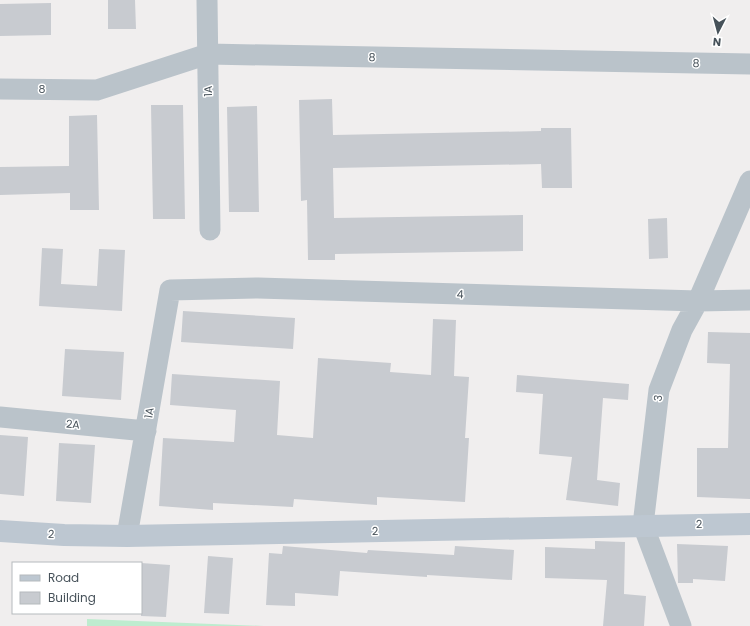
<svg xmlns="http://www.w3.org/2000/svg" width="750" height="626" font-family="Poppins,sans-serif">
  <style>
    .green { fill: #beeccf }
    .building { fill: #c8cbd0 }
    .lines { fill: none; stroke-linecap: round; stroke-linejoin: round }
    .street { stroke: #bac3ca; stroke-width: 21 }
    .secondary { stroke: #bdc7d1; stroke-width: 22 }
    .labels { text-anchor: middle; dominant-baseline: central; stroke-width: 3; stroke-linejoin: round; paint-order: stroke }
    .street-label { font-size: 11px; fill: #47525a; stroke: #fff }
  </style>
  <rect width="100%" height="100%" fill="#f0eeee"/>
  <!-- green -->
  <path class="green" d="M87,619l177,7h-177z"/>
  <!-- building -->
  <path class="building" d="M108,0h27l1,29h-28z
    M51,3v32l-51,1v-32z
    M332,99l1,36 208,-4v-3h30l1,60h-30l-1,-24 -208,4 1,50 189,-3v36l-188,3v6h-27l-1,-60 -6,1 -2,-101z
    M151,105h32l2,114h-32z
    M257,106l2,106h-30l-2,-105z
    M97,115l2,95h-29v-17l-70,2v-28l69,-1v-50z
    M667,218l1,40 -19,1 -1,-40z
    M42,248l21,1 -2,35 36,2 2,-37 26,1 -3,61 -83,-5z
    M183,311l112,7 -2,31 -112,-7z
    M433,319l23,1 -2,56 15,1 -4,61h4l-4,64 -88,-5v8l-83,-6 -1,8 -80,-4v7l-54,-4 4,-68 71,4 2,-32 -66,-5 2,-31 108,7 -3,54 36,3 5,-80 73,5 -1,9 41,3z
    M708,332l42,1v166l-53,-2v-49h31l2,-84 -23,-1z
    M65,349l59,3 -3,48 -59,-4z
    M517,375l112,9 -1,16 -25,-2 -6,82 23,3 -2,23 -52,-6 6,-43 -33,-3 4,-60 -27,-2z
    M0,435l28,2 -4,59 -24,-2z
    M59,443l36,2 -4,58 -35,-2z
    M595,541l30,1 -1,52 22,2 -2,30h-41l4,-46 -62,-2v-31l50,2z
    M677,544l51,2 -3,35 -32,-2v4h-15z
    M283,546l84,7 1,-3 86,5 1,-9 59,4 -2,30 -85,-5v2l-87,-6 -2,25 -43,-3v13l-29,-1 3,-52 13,1z
    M208,556l25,2 -4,56 -25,-1z
    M141,563l29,2 -4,52 -25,-1z"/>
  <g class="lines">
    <!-- street -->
    <path class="street" d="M207,0l3,230
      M0,89l97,1 111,-36 542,10
      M0,417l146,14
      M127,536l43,-246 88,-2 440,13 52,-1
      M681,626l-38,-101 16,-135 23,-60 16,-29 52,-120"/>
    <!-- secondary -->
    <path class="secondary" d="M0,531l64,4 63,1 623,-12"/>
  </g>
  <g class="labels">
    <!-- street labels -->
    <g class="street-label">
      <text transform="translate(372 57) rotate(1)">8</text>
      <text transform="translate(696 63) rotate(1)">8</text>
      <text x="42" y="89">8</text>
      <text transform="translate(208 91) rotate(-91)">1A</text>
      <text transform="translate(460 294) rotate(2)">4</text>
      <text transform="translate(658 398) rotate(-83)">3</text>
      <text transform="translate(149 413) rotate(-80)">1A</text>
      <text transform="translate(73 424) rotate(5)">2A</text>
      <text transform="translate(699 524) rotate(-1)">2</text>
      <text transform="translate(375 531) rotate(-1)">2</text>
      <text transform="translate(51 534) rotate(3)">2</text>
    </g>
  </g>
  <!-- legend -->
  <rect x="12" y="562" width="130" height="52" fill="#ffffff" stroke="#b5babd"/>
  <rect x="20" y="575" width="20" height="6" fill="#bdc7d1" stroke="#b5babd"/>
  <text x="48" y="582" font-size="12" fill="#47525a">Road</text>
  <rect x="20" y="592" width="20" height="12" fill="#c8cbd0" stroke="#b5babd"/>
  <text x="48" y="602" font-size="12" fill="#47525a">Building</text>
  <!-- north arrow -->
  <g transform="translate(718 32) rotate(186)" stroke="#ffffff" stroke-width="3" paint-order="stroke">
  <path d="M0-3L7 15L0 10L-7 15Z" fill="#47525a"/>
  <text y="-6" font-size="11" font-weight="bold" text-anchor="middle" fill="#47525a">N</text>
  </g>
</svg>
